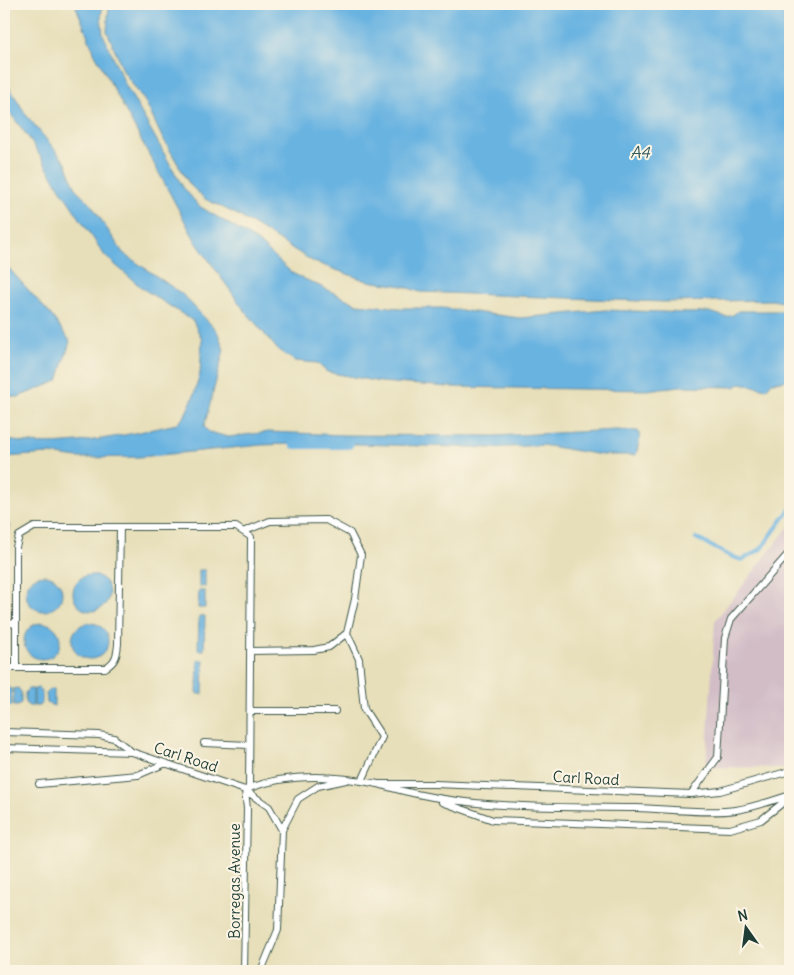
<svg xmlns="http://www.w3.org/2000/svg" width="794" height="975" font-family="Delius,sans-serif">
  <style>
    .industrial { fill: #d2bdc7 }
    .water { fill: #69b3e1; stroke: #44788a }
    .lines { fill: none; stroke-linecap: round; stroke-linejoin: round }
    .stream { stroke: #69b3e1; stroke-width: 4 }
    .canal { stroke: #69b3e1; stroke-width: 12 }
    .service-casing { stroke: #3d5548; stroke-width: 8 }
    .service { stroke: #fff; stroke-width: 6 }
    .labels { text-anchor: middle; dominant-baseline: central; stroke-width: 4; stroke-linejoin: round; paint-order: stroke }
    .street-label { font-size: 15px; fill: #1f3d34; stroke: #fcf5e5 }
    .water-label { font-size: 16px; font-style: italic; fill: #325a5f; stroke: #fcf5e5 }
  </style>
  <rect width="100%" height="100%" fill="#fcf5e5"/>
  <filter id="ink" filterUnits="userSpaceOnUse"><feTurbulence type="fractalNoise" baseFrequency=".02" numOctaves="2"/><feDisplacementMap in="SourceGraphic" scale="10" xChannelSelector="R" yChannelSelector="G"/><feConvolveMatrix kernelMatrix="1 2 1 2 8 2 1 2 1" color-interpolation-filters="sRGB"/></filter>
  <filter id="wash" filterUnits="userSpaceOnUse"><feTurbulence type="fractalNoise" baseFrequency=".0096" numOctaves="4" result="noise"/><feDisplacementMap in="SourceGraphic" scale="20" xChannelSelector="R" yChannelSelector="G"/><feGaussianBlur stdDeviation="1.12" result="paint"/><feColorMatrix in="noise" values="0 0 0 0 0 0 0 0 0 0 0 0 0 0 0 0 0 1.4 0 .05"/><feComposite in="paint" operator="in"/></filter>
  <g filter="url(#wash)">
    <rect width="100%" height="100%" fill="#e7dfba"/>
    <!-- industrial -->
    <path class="industrial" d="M790,525v243l-84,-1 9,-146z"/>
    <!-- water -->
    <path class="water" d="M75,4h28l-2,12 2,18 22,50 58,103 16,19 58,35 35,32 65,31 43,4h43l77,10 85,-8 86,3 18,-1 17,5 7,-2 5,-4h52v69l-18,2 -6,7 -25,-6 -6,4 -55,-1 -33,4 -198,-3 -69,-5 -53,-10 -10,-9 -22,-2 -17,-11 -36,-43 -46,-65 -101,-188z
      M109,4h681v299l-19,-3 -107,2 -244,-10 -17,-6 -36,-5 -53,-19 -78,-48 -31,-15 -15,-14 -30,-52 -14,-30 -22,-31 -17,-41z
      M4,79l23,37 39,47 10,26 14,14 33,50 59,41 35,37 7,19 -20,77 5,5 19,5 41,-5 75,3 151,1 121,-6 22,1 2,7 -4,17h-34l-60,-10 -50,3 -170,-5 -60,2 -122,12 -62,1 -29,-4 -45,3v-18c53,13 120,-4 173,-15l7,-7 9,-19 7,-24 2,-35 -9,-18 -51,-33 -37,-32 -44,-66 -32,-52 -25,-33z
      M4,263l47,52 19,26 -12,40 -40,16 -14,-1z
      M4,512l6,16 -6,16z
      M199,570h6v17l-6,-1z
      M26 593a18 18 0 1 1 36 0a18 18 0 1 1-36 0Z
      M73 593a18 18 0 1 1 36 0a18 18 0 1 1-36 0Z
      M199,591h6v17h-7z
      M199,616h6l-1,34h-6z
      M24 641a18 18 0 1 1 36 0a18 18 0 1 1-36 0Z
      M72 641a18 18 0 1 1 36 0a18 18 0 1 1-36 0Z
      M198,660h6l-1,34h-6z
      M7,688h4l1,18h-5l-3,-4v-10z
      M18,688l3,4v11l-3,3h-4l-1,-17z
      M39,688l3,4v10l-3,4h-5v-17z
      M28,689h5v17h-4l-4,-3v-10z
      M50,689h4v17l-7,-3 -1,-10z"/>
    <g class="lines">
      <!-- stream -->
      <path class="stream" d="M696,538l34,18 12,4 19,-11 29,-40"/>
      <!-- canal -->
      <path class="canal" d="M295,443h53"/>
    </g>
  </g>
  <g filter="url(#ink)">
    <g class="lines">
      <defs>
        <path id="service" d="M245,531l25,-10 56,-1 24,13 11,22 -6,44 -8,34 12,26 5,50 18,28 -20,44
          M4,624l12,-1
          M250,651l64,-1 15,-3 18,-14
          M4,668h101c11,-6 12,-13 13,-24l2,-117
          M16,668v-121l3,-11 15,-9h202l15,10 -2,251
          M250,711h85
          M4,732l95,3 15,3 18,14
          M204,743l45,2
          M4,748l128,4 113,38c42,-18 89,-15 133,-6
          M790,771l-70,20 -29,3 -256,-10h-57c83,26 173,23 259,24 30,1 70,6 99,2 19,-3 36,-9 54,-15
          M39,784l99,-9 28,-12
          M245,790l24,17 13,23
          M691,794l27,-37 7,-119 6,-19 59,-67
          M442,802l51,18 237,9 31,-9 29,-23
          M244,971l3,-162 -2,-19
          M261,971l17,-41 4,-100 16,-31 20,-13 28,-6"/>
      </defs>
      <!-- service casing -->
      <use href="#service" class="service-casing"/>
      <!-- service -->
      <use href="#service" class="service"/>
    </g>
  </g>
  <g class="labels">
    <!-- street labels -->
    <g class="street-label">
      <text transform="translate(186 757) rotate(18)">Carl Road</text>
      <text transform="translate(586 778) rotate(3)">Carl Road</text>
      <text transform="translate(234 881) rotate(-90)">Borregas Avenue</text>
    </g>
    <!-- water labels -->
    <g class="water-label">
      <text x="640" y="152">A4</text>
    </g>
  </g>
  <!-- margin -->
  <rect width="794" height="975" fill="none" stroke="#fcf5e5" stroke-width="20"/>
  <!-- north arrow -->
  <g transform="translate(746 928) rotate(346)" stroke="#fcf5e5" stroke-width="4" paint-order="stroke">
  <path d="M0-4L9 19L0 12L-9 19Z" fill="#1f3d34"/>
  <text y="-8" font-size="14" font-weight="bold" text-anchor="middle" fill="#1f3d34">N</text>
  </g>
</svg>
